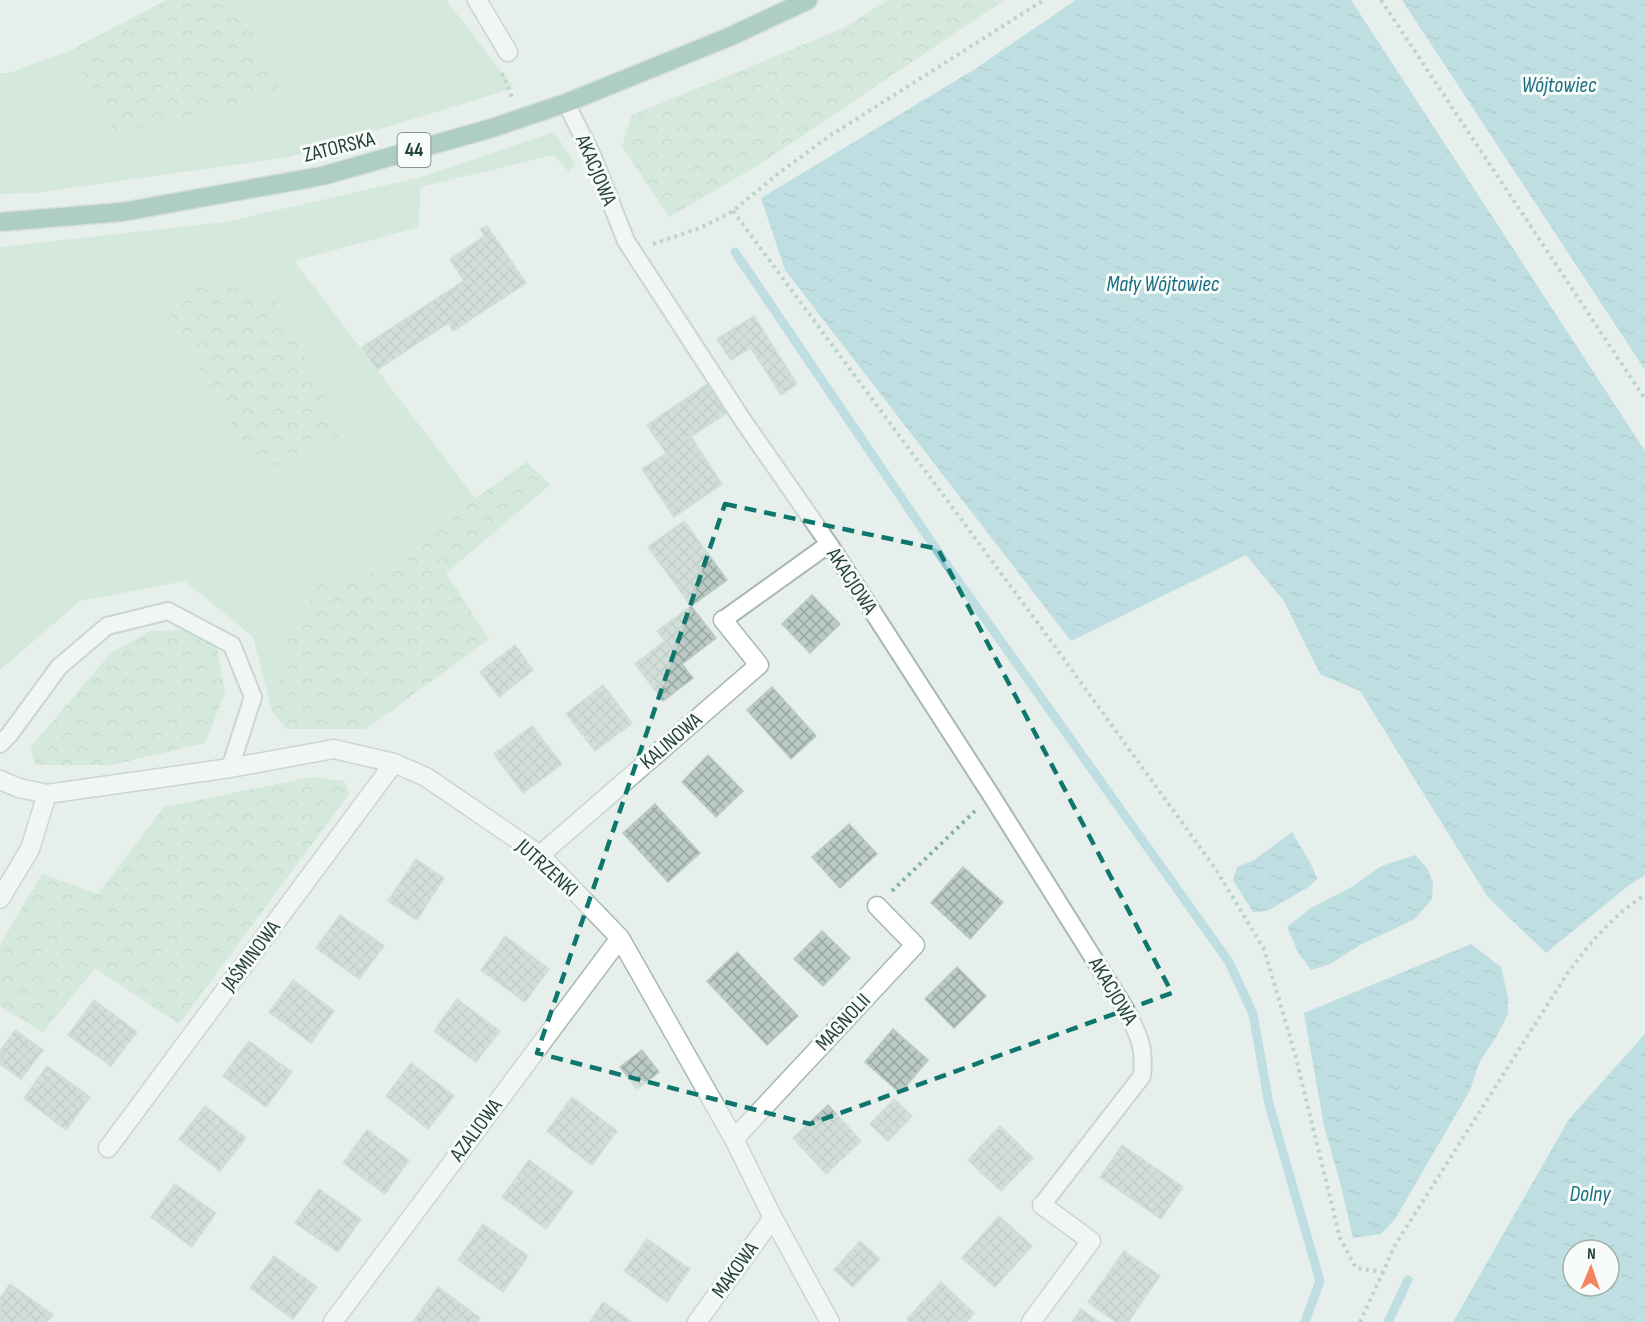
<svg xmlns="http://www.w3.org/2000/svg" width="1645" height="1322" font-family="'Sofia Sans Condensed',sans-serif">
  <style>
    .green { fill: #bfe0c8 }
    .forest { fill: url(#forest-crowns) }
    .water { fill: url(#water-ripples); fill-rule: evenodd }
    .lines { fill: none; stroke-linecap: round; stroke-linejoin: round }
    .stream { stroke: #8ec9d4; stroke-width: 9 }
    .building { fill: url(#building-cross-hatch); stroke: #b8c9c2; stroke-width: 1.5 }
    .service-casing { stroke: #a8b8b2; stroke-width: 20 }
    .minor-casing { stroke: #a8b8b2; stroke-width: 21 }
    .primary-casing { stroke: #c2cac8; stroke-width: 21 }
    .path { stroke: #86b3a5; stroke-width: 4; stroke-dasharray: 3 4.5; stroke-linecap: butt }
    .service { stroke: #fff; stroke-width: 16 }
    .minor { stroke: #fff; stroke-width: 18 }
    .primary { stroke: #6aa596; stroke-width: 18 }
    .marked { fill: none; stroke: #0f766e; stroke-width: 4.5; stroke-dasharray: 12 8; stroke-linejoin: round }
    .labels { text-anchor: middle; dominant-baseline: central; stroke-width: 6; stroke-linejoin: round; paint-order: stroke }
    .shield { fill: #f7fbf9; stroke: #637a73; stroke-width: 1.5 }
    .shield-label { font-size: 20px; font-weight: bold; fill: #24423a }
    .street-label { font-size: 21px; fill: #24423a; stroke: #f7fbf9 }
    .water-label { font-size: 22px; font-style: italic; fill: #1c6f80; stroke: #f7fbf9 }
  </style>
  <defs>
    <pattern id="forest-crowns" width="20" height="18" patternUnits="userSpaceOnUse" patternTransform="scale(1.5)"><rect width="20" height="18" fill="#bfe0c8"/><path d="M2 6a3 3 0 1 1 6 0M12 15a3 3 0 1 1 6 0" fill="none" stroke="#a4c1ad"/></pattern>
    <pattern id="water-ripples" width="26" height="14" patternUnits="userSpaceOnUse" patternTransform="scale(1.5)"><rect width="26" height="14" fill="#8ec9d4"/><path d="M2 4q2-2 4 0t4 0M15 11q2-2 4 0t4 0" fill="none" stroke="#74a5ad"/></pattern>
    <pattern id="building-cross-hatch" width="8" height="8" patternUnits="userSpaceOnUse" patternTransform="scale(1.5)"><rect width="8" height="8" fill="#bbcac4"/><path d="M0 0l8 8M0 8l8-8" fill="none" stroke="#98a6a0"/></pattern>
  </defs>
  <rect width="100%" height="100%" fill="#e6efeb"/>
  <!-- green -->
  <path class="green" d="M237,0h209l68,88 -225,69 -255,36 -34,1v-121h9l60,-22 46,82 167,-39z
    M554,132l21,31 -6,9 -15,-17 -134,32 -1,40 -125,34 181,237 -120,85 -72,68 -11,60 -19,-74 -68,-56 -105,20 -80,69v-423l225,-25 193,-44z"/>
  <!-- forest -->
  <path class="forest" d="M167,0h70l45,94 -167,39 -46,-82z
    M888,0h116l-244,164 -91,53 -47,-71 10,-31 210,-86z
    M196,285l75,7 74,142 -83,37 -95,-152z
    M527,462l23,23 -104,88 43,66 -123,90h-79l-15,-18 11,-60 38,-71 34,3z
    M190,630l27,16 8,47 -20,50 -94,22h-75l-6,-17 80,-94 40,-23z
    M311,777l33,4 5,13 -170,230 -84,-56 -52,64 -43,-26v-61l42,-71 56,20 66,-87z"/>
  <!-- water -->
  <path class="water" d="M1076,0h275l294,451v424l-16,10 -83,68 -59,-57 -127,-205 -40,-17 -36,-73 -38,-46 -175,86 -286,-371 -24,-72 214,-129z
    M1402,0h243v370z
    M1292,832c9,16 20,31 25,47l-10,9 -40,23 -14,1 -20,-32 4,-13 17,-7z
    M1415,855l12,13 6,15 -1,16 -17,20 -55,26 -30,19 -19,6 -13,-18 -11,-25 24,-19 39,-20 32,-22z
    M1471,944l30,23 7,31v16l-12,23 -16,24 -11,31 -74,127 -14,15 -28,4 -13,-56 -16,-56 -20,-113z
    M1645,1034v288h-192l116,-203zM1573,1250h36v36h-36z"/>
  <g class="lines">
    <!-- stream -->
    <path class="stream" d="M735,252l216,319 278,391 24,52 16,90 51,177 -15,41
      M1388,1322l20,-42"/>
  </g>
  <!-- building -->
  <path class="building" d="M487,226l39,57 -73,48 -5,-8 -71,47 -15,-23 102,-66 -14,-22 35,-23 -5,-7z
    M754,316l43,68 -16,11 -30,-47 -20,12 -14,-21z
    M709,383l19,29 -62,41 -19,-28z
    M691,437l31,47 -48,33 -32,-48z
    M684,521l43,59 -36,26 -43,-59z
    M812,595l28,29 -30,29 -28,-29z
    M691,606l25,32 -34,26 -25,-33z
    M664,641l29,37 -30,23 -28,-37z
    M515,645l18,25 -34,27 -19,-25z
    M603,685l29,38 -37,28 -29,-37z
    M772,687l44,49 -25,23 -44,-49z
    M532,726l30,38 -39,29 -29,-39z
    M708,755l35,36 -27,26 -34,-35z
    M655,804l45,49 -32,29 -45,-49z
    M849,824l28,30 -37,34 -28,-31z
    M416,859l28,19 -27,42 -29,-19z
    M963,867l40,35 -33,37 -39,-36z
    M340,915l44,31 -25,33 -43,-31z
    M822,931l28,27 -27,28 -29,-27z
    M505,936l44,33 -24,33 -44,-32z
    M737,952l61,64 -31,29 -60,-64z
    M957,967l29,29 -32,32 -29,-29z
    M293,980l41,31 -23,32 -42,-31z
    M457,999l43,32 -24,31 -42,-31z
    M94,1000l43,32 -26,34 -43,-31z
    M893,1029l35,31 -28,33 -35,-31z
    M15,1030l28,20 -22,29 -21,-15v-13z
    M249,1041l43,31 -26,35 -43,-31z
    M642,1050l17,22 -22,17 -17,-22z
    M411,1063l43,33 -26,33 -42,-33z
    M47,1066l43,31 -24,33 -42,-32z
    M572,1097l45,34 -25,34 -45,-34z
    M894,1099l18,17 -24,25 -18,-17z
    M828,1105l33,36 -35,33 -33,-36z
    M205,1106l41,32 -26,33 -41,-32z
    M1000,1126l33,32 -32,33 -33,-31z
    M367,1130l42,30 -24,34 -42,-31z
    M1122,1145l61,42 -22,32 -61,-42z
    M529,1160l44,32 -27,37 -44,-32z
    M175,1184l41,29 -24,34 -41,-30z
    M319,1189l42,30 -23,33 -43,-29z
    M999,1216l33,30 -37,41 -33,-29z
    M483,1224l45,32 -25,36 -45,-32z
    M647,1239l43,30 -23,33 -43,-31z
    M860,1241l20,18 -27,28 -19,-17z
    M1124,1251l36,25 -32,46h-12l-28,-20z
    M274,1256l43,31 -24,32 -43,-31z
    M941,1282l33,31 -7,9h-57l-3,-3z
    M10,1284l43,31 -6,7h-47v-24z
    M438,1287l42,31 -3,4h-64z
    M603,1302l29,20h-42z
    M1081,1309l18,13h-27z"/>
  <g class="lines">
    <defs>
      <path id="service" d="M566,103l26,52 34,86 118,181 85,122 162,251 135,215c13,26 19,36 16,66l-100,129
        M723,620l106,-76
        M0,744l9,-9 50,-68 48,-41 61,-15 64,34 21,52 -23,71"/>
      <path id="minor" d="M477,0l31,52
        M0,780l19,8 28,6 183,-26 104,-19 60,14 32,14 114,78 80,83 114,201 39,79 57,104
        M540,855l219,-190 -36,-45
        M0,899l30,-50 17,-55
        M734,1139l181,-194 -38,-39
        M108,1148l286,-385
        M333,1322l287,-384
        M697,1322l76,-104
        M1031,1322l60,-81 -49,-36"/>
      <path id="primary" d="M0,222l122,-10 200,-36 170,-48 74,-25 163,-66 79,-37"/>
    </defs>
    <!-- service casing -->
    <use href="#service" class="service-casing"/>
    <!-- minor casing -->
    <use href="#minor" class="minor-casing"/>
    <!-- primary casing -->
    <use href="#primary" class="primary-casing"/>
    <!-- path -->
    <path class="path" d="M1381,0l264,399
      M502,73l10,24
      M733,211l307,415 175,242 49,81 31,105 45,184 16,30 27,4 12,-27 172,-271c22,-30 46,-59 78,-79
      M653,244l47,-16 33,-17 46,-38 49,-36 216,-137
      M892,891l83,-80
      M1360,1322l23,-50"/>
    <!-- service -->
    <use href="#service" class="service"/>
    <!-- minor -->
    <use href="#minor" class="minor"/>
    <!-- primary -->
    <use href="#primary" class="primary"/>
  </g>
  <!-- marked area -->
  <path d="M0 0H1645V1322H0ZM725,504l213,45 234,444 -362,131 -273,-71z" fill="#e6efeb" fill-opacity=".55" fill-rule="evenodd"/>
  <path class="marked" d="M725,504l213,45 234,444 -362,131 -273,-71z"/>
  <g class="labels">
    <!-- shield labels -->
    <rect class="shield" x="397.5" y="133" width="33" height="34" rx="4.5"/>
    <g class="shield-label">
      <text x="414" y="150">44</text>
    </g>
    <!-- street labels -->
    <g class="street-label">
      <text transform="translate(339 147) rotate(-14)">ZATORSKA</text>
      <text transform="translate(596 170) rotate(67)">AKACJOWA</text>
      <text transform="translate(852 581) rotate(57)">AKACJOWA</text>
      <text transform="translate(671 741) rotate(-41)">KALINOWA</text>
      <text transform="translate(547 868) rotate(42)">JUTRZENKI</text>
      <text transform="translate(251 956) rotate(-53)">JAŚMINOWA</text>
      <text transform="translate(1113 991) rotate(59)">AKACJOWA</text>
      <text transform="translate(843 1022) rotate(-47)">MAGNOLII</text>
      <text transform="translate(476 1130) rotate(-53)">AZALIOWA</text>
      <text transform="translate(735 1270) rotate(-54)">MAKOWA</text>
    </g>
    <!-- water labels -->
    <g class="water-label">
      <text x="1559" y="85">Wójtowiec</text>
      <text x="1163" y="284">Mały Wójtowiec</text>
      <text x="1590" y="1194">Dolny</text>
    </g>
  </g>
  <!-- north arrow -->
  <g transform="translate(1591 1268) rotate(2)"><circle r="28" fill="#f7fbf9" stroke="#a3b1ad" stroke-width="1.5"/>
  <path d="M0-4.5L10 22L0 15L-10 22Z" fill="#f4845f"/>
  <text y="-9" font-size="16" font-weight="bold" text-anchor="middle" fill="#24423a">N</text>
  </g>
</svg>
